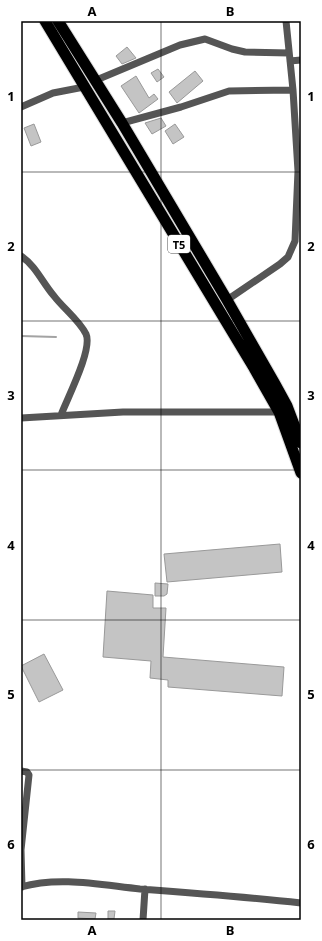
<svg xmlns="http://www.w3.org/2000/svg" width="322" height="941" font-family="'Noto Sans',sans-serif">
  <style>
    .lines { fill: none; stroke-linecap: round; stroke-linejoin: round }
    .stream { stroke: #a3a3a3; stroke-width: 2 }
    .building { fill: #c4c4c4; stroke: #999 }
    .trunk-casing { stroke: #dbdbdb; stroke-width: 13 }
    .minor { stroke: #555; stroke-width: 7 }
    .trunk { stroke: #000; stroke-width: 11 }
    .grid { fill: none; stroke: #000; stroke-width: 1; stroke-opacity: 0.55 }
    .labels { text-anchor: middle; dominant-baseline: central; stroke-width: 3.5; stroke-linejoin: round; paint-order: stroke }
    .shield { fill: #fff; stroke: #4c4c4c; stroke-width: 1 }
    .shield-label { font-size: 11px; font-weight: bold; fill: #000 }
    .neatline { fill: none; stroke: #000; stroke-width: 1.5 }
    .grid-label { font-size: 13px; text-anchor: middle; font-weight: bold; fill: #000 }
  </style>
  <rect width="100%" height="100%" fill="#fff"/>
  <g class="lines">
    <!-- stream -->
    <path class="stream" d="M21,336l35,1"/>
  </g>
  <!-- building -->
  <path class="building" d="M127,47l9,11 -14,6 -6,-8z
    M158,69l6,8 -7,5 -6,-9z
    M195,71l8,10 -26,22 -8,-11z
    M136,76l13,22 5,-4 4,5 -19,14 -18,-27z
    M161,118l5,8 -14,8 -7,-11z
    M34,124l7,18 -10,4 -7,-18z
    M175,124l9,13 -11,7 -8,-13z
    M280,544l2,28 -115,10 -3,-28z
    M155,583l13,1 -1,10 -3,2h-9z
    M107,591l46,4v13h13l-3,49 121,10 -2,29 -114,-9v-7l-18,-2 1,-17 -48,-4z
    M44,654l19,36 -24,12 -18,-36z
    M108,911h7l-1,8h-6z
    M78,912l18,1 -1,6 -17,-1z"/>
  <g class="lines">
    <defs>
      <path id="trunk" d="M45,21l209,347 25,44 22,61
        M58,21l64,102 105,177 48,84 12,22 14,37"/>
    </defs>
    <!-- trunk casing -->
    <use href="#trunk" class="trunk-casing"/>
    <!-- minor -->
    <path class="minor" d="M290,61l11,-1
      M94,81l86,-36 25,-6 27,10 13,3 44,1
      M21,107l32,-14 31,-6
      M122,123l59,-16 48,-16 64,-1
      M21,256c15,10 21,26 33,40 9,12 25,24 32,38 7,15 -19,65 -25,81
      M227,300l53,-36 8,-7 7,-16 3,-70 -5,-81 -7,-69
      M21,418l102,-6h156
      M21,771l6,1 2,3 -8,75 1,37
      M21,887c38,-11 80,-2 119,2 54,4 107,8 161,14
      M143,920l2,-31"/>
    <!-- trunk -->
    <use href="#trunk" class="trunk"/>
  </g>
  <!-- grid -->
  <path class="grid" d="M161,21v899M21,172h280M21,321h280M21,470h280M21,620h280M21,770h280"/>
  <g class="labels">
    <!-- shield labels -->
    <rect class="shield" x="168" y="235" width="22" height="18" rx="3"/>
    <g class="shield-label">
      <text x="179" y="244">T5</text>
    </g>
  </g>
  <!-- border -->
  <rect width="322" height="941" fill="none" stroke="#ffffff" stroke-width="44"/>
  <rect x="22" y="22" width="278" height="897" class="neatline"/>
  <g class="grid-label">
    <text x="92" y="16">A</text>
    <text x="230" y="16">B</text>
    <text x="11" y="101">1</text>
    <text x="311" y="101">1</text>
    <text x="11" y="251">2</text>
    <text x="311" y="251">2</text>
    <text x="11" y="400">3</text>
    <text x="311" y="400">3</text>
    <text x="11" y="550">4</text>
    <text x="311" y="550">4</text>
    <text x="11" y="699">5</text>
    <text x="311" y="699">5</text>
    <text x="11" y="849">6</text>
    <text x="311" y="849">6</text>
    <text x="92" y="935">A</text>
    <text x="230" y="935">B</text>
  </g>
</svg>
